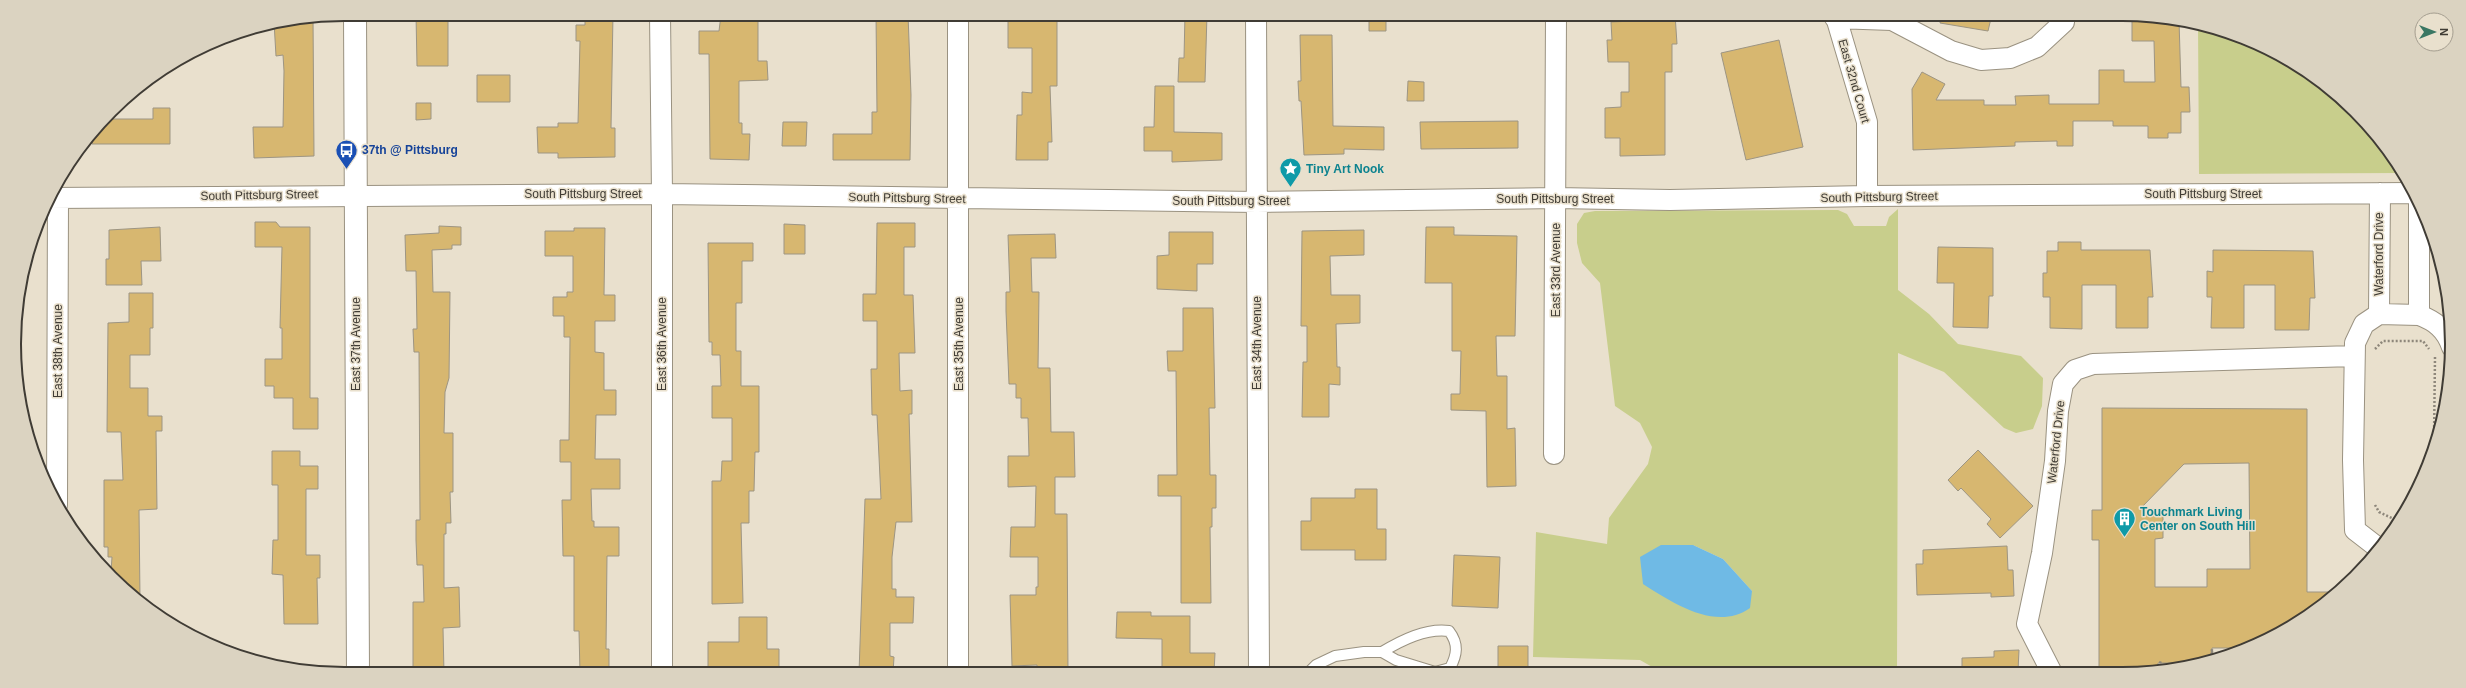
<svg xmlns="http://www.w3.org/2000/svg" width="2466" height="688" font-family="Helvetica,sans-serif">
  <style>
    .green { fill: #c8ce8c; fill-rule: evenodd }
    .water { fill: #6fbae5 }
    .building { fill: #d7b770; stroke: #9d9583; fill-rule: evenodd }
    .lines { fill: none; stroke-linecap: round; stroke-linejoin: round }
    .service-casing { stroke: #9a9281; stroke-width: 12 }
    .minor-casing { stroke: #9a9281; stroke-width: 22 }
    .tertiary-casing { stroke: #9a9281; stroke-width: 24 }
    .path { stroke: #8e877b; stroke-width: 2.5; stroke-dasharray: 2 2; stroke-linecap: butt }
    .service { stroke: #fff; stroke-width: 10 }
    .minor { stroke: #fff; stroke-width: 20 }
    .tertiary { stroke: #fff; stroke-width: 22 }
    .labels { text-anchor: middle; dominant-baseline: central; stroke-width: 3; stroke-linejoin: round; paint-order: stroke }
    .street-label { font-size: 12px; fill: #403c35; stroke: #e9e0cd }
    .transit-label { font-size: 12px; font-weight: bold; fill: #164399; stroke: #e9e0cd; text-anchor: start }
    .culture-label { font-size: 12px; font-weight: bold; fill: #0d838f; stroke: #e9e0cd; text-anchor: start }
    .rim { fill: none; stroke: #403c35; stroke-width: 2 }
  </style>
  <rect width="100%" height="100%" fill="#e9e0cd"/>
  <!-- green -->
  <path class="green" d="M2198,24c16,5 34,9 50,15 59,24 125,77 155,134l-204,1z
    M1898,209v81l31,24 29,30 63,12 22,22 -1,28 -9,23 -17,4 -12,-5 -60,-56 -46,-19 -1,319h-236l-21,-12 -107,-3 3,-125 71,12 2,-26 39,-54 4,-17 -12,-24 -25,-17 -15,-123 -18,-20 -5,-20v-19l7,-11 11,-2 243,-1 9,4 7,12h32l3,-9zM1693,545l30,14 29,32z"/>
  <!-- water -->
  <path class="water" d="M1661,545h32l30,14 29,32 -2,17c-34,24 -77,-5 -107,-24l-3,-27z"/>
  <!-- building -->
  <path class="building" d="M416,14h32v52h-31z
    M585,14h28l-2,114h4v29l-57,1v-5h-20l-1,-26h21v-4h20l2,-82h-4v-16h9z
    M876,14h32l3,81 -1,65h-77v-26h39v-22h5z
    M1185,14h22l-2,68h-27l1,-24h5z
    M1369,14h17v17h-17z
    M1633,14h42l2,30h-5v28h-7v83l-45,1v-18h-15v-30l16,-1v-15h8v-30h-21l-1,-22h5l-1,-18 22,-1z
    M1941,14h51l-4,17 -48,-8z
    M721,15h37v46h9l1,19 -29,1v42h3v11h8l-1,26 -39,-1 -1,-105h-10v-23h20z
    M2132,15l47,5 2,67h8l1,25h-9v21h-13v5h-20v-12h-35v-5h-40v25h-16v-5l-42,1v4l-102,4 -1,-61 10,-17 23,12 -9,16h48v5h32l-1,-9 34,-1v9h50v-34h25v12h31l-1,-41h-22z
    M313,17l1,139 -60,2 -1,-31h30l1,-56 -1,-16 -7,1 -2,-34z
    M1008,18h49v68h-7l2,56h-4v18h-32l1,-45h5v-23l10,1v-45h-24z
    M1300,35h32l1,91 51,1v23l-40,-1v5l-40,1 -3,-54h-2l-1,-20h3z
    M1779,40l24,107 -57,13 -25,-107z
    M477,75h33v27h-33z
    M1408,81l16,1v19h-17z
    M1155,86h19v46l48,1v27l-50,2v-11h-28v-24h10z
    M416,103h15v16l-15,1z
    M153,108h17v36h-78v-11l13,-14h48z
    M1518,121v27l-97,1 -1,-27z
    M783,122h24l-1,24h-24z
    M255,222h21l4,5h30v171h8v31h-25v-31h-19v-12h-9v-27h17v-31h-2l2,-81h-27z
    M877,223h38v24h-11v48h9l2,58h-16l1,38 12,-1v24h-3l3,108h-16l-4,35v32h4v8h18l-1,26h-23v33l4,1 -1,16h-34l6,-174h16l-4,-84h-5l-1,-46h6v-48h-14v-27h13z
    M784,224l21,1v29h-21z
    M439,226l22,1v18h-9v4l-20,1 1,42h17l-1,86 -4,14 -1,41h9v59h-3l1,31h-5v11h-2v54l15,-1 1,40 -17,1 1,46h-31v-72h11l-1,-37h-6l-1,-25v-20h4l-1,-168h-5l-1,-23h4l-1,-58h-10l-1,-36 34,-2z
    M160,227l1,34h-20l1,24h-36v-26h3v-29z
    M1426,227h28v8l63,1 -2,100h-19l1,40h10v53l8,-1 1,58 -29,1 -1,-76 -35,-1v-16h9l1,-43h-9v-68h-27z
    M574,228h31l-1,67h11v26h-20v31l9,1v37h12v25h-20l-1,44h25v30h-29l1,32h2v6h25v29h-12l-1,93h3v25h-29l-1,-43h-5v-75h-11l-1,-56h9v-38h-11v-22h9l1,-103h-6v-21h-11v-19h14v-5h6v-36h-28v-25h29z
    M1364,230v25l-34,1 1,39h29v28l-24,1 1,43h3v18l-11,-1v33h-27l1,-55h4v-36h-6l1,-95z
    M1169,232h44v32h-16v27l-40,-2v-33l12,-1z
    M1055,234l1,24h-25l1,34h7l-1,76h12l1,64h23l1,45h-20v37h12l1,159h-31v-8l-25,1 -2,-71h26v-8h2v-30h-28l1,-30h24l1,-41 -28,1v-31h21l-1,-38h-7v-20h-5v-14h-7l-3,-73v-19h4l-2,-57z
    M2058,242h23v8h69l3,47h-5v31h-32v-43h-34v44l-32,-1v-31h-7v-24h4v-22h11z
    M708,243h45v18h-11v42h-6v48h5v35h18v66h-4l-1,39h-5v32h-8l2,80 -31,1v-123h9l1,-20h10v-43h-20v-32h9l-1,-31h-8v-13h-3z
    M1938,247l55,1v48h-4l-1,32 -35,-1 1,-44h-17z
    M2213,250l100,1 2,47h-5l-1,32h-34v-45h-31v43h-33l1,-31h-5v-26l6,1z
    M129,293h24v35h-3v27h-20v33h18v28h14v15h-6l1,78 -18,1 1,89 -29,-27 1,-15h-4v-10h-4v-67h19l-2,-48h-14l1,-109 21,-1z
    M1183,308h30l2,100h-6l1,67h6v33h-4v19h-2l1,76h-30v-107h-23v-21h19l-1,-104h-8l-1,-20h16z
    M2102,408l205,1v183h32l-89,56h-38v10l-18,5h-36v8h-59v-131h-7v-30h10zM2249,463l1,106h-43v18h-52v-48l8,-1v-29h-23l44,-45z
    M1978,450l55,56 -33,32 -13,-14 4,-5 -30,-31 -3,3 -10,-11z
    M272,451h28v15h18v23h-12v66h14v23h-3l1,46h-34l-1,-49 -11,-1 1,-34h5v-55h-6z
    M1355,489h22v40h9v31h-31v-10h-54v-29h10v-23h44z
    M2007,546l1,24h5l1,26 -23,1v-4l-74,2 -1,-31h7v-14z
    M1454,555l46,2 -2,51 -46,-2z
    M1117,612h34v4h39v37h25l-1,20h-52v-34l-46,-1z
    M739,617h28v32h12v23h-71v-30h31z
    M1498,646h30v26h-30z
    M2019,650l-1,21 -56,1v-14l32,-1v-6z"/>
  <g class="lines">
    <defs>
      <path id="service" d="M1308,673l8,-8 19,-9 29,-4h18l14,8 39,12 15,-4c7,-13 9,-24 -1,-37 -23,-3 -47,9 -67,21"/>
      <path id="minor" d="M660,14l2,180v480
        M958,14v659
        M1256,14l3,659
        M1835,14l32,108v74
        M1835,18l57,2 59,31 30,9 29,-2 27,-11 27,-25
        M48,198l614,-4 595,8 299,-4 114,2 197,-4 546,-3
        M2419,202v113c16,6 27,14 33,32
        M2379,314l40,1
        M1554,454l2,-440
        M57,505l1,-307
        M2377,547l-22,-17 -2,-70 2,-117 9,-19 15,-10 1,-121
        M2051,671l-24,-47 15,-71 13,-92 3,-50 5,-27 12,-14 18,-6 261,-8"/>
      <path id="tertiary" d="M355,14l3,660"/>
    </defs>
    <!-- service casing -->
    <use href="#service" class="service-casing"/>
    <!-- minor casing -->
    <use href="#minor" class="minor-casing"/>
    <!-- tertiary casing -->
    <use href="#tertiary" class="tertiary-casing"/>
    <!-- path -->
    <path class="path" d="M2375,349l8,-8h40l6,8
      M2434,439l1,-82
      M2375,505l4,7 19,9
      M2211,659l1,-10v8h6
      M2158,671l3,-11"/>
    <!-- service -->
    <use href="#service" class="service"/>
    <!-- minor -->
    <use href="#minor" class="minor"/>
    <!-- tertiary -->
    <use href="#tertiary" class="tertiary"/>
  </g>
  <!-- icons -->
  <defs>
    <symbol id="bus-pin" viewBox="-11 -11 22 30"><path d="M0 17L-7.5 6A9.5 9.5 0 1 1 7.5 6Z" fill="#1a4fb4" stroke="#e9e0cd"/><path d="M-5-6H5V4H4V6H2V4H-2V6H-4V4H-5ZM-3.5-4V0h7V-4ZM-3.5 1.2v1.5H-2V1.2ZM2 1.2v1.5H3.5V1.2Z" fill="#fff"/></symbol>
    <symbol id="sight-pin" viewBox="-11 -11 22 30"><path d="M0 17L-7.5 6A9.5 9.5 0 1 1 7.5 6Z" fill="#0f9aa8" stroke="#e9e0cd"/><path d="M0-6L1.8-2.2L6-1.7L2.9 1.2L3.7 5.4L0 3.3L-3.7 5.4L-2.9 1.2L-6-1.7L-1.8-2.2Z" fill="#fff"/></symbol>
    <symbol id="building-pin" viewBox="-11 -11 22 30"><path d="M0 17L-7.5 6A9.5 9.5 0 1 1 7.5 6Z" fill="#0f9aa8" stroke="#e9e0cd"/><path d="M-4-6H4V6H1V3H-1V6H-4ZM-2.5-4.3h1.7v1.8h-1.7ZM.8-4.3h1.7v1.8H.8ZM-2.5-1h1.7V.8h-1.7ZM.8-1h1.7V.8H.8Z" fill="#fff"/></symbol>
  </defs>
  <g fill-rule="evenodd">
    <use href="#bus-pin" x="334" y="138" width="25" height="34"/>
    <use href="#sight-pin" x="1278" y="156" width="25" height="34"/>
    <use href="#building-pin" x="2112" y="506" width="25" height="34"/>
  </g>
  <g class="labels">
    <!-- street labels -->
    <g class="street-label">
      <text transform="translate(1854 81) rotate(74)">East 32nd Court</text>
      <text x="583" y="194">South Pittsburg Street</text>
      <text x="2203" y="194">South Pittsburg Street</text>
      <text transform="translate(259 195) rotate(-1)">South Pittsburg Street</text>
      <text transform="translate(1879 197) rotate(-1)">South Pittsburg Street</text>
      <text transform="translate(907 198) rotate(1)">South Pittsburg Street</text>
      <text x="1555" y="199">South Pittsburg Street</text>
      <text x="1231" y="201">South Pittsburg Street</text>
      <text transform="translate(2379 254) rotate(-90)">Waterford Drive</text>
      <text transform="translate(1556 270) rotate(-90)">East 33rd Avenue</text>
      <text transform="translate(1257 343) rotate(-90)">East 34th Avenue</text>
      <text transform="translate(356 344) rotate(-90)">East 37th Avenue</text>
      <text transform="translate(662 344) rotate(-90)">East 36th Avenue</text>
      <text transform="translate(959 344) rotate(-90)">East 35th Avenue</text>
      <text transform="translate(58 351) rotate(-90)">East 38th Avenue</text>
      <text transform="translate(2056 442) rotate(-84)">Waterford Drive</text>
    </g>
    <!-- transit labels -->
    <g class="transit-label">
      <text x="362" y="150">37th @ Pittsburg</text>
    </g>
    <!-- culture labels -->
    <g class="culture-label">
      <text x="1306" y="169">Tiny Art Nook</text>
      <text x="2140" y="512">Touchmark Living<tspan x="2140" dy="14">Center on South Hill</tspan></text>
    </g>
  </g>
  <!-- crop -->
  <path d="M0 0H2466V688H0ZM344 21H2122A323 323 0 0 1 2445 344V344A323 323 0 0 1 2122 667H344A323 323 0 0 1 21 344V344A323 323 0 0 1 344 21Z" fill="#dbd3c1" fill-rule="evenodd"/>
  <path class="rim" d="M344 21H2122A323 323 0 0 1 2445 344V344A323 323 0 0 1 2122 667H344A323 323 0 0 1 21 344V344A323 323 0 0 1 344 21Z"/>
  <!-- north arrow -->
  <g transform="translate(2434 32) rotate(90)"><circle r="19" fill="#e9e0cd" stroke="#a59e90"/>
  <path d="M0-3L7 15L0 10L-7 15Z" fill="#3a7763"/>
  <text y="-6" font-size="11" font-weight="bold" text-anchor="middle" fill="#403c35">N</text>
  </g>
</svg>
